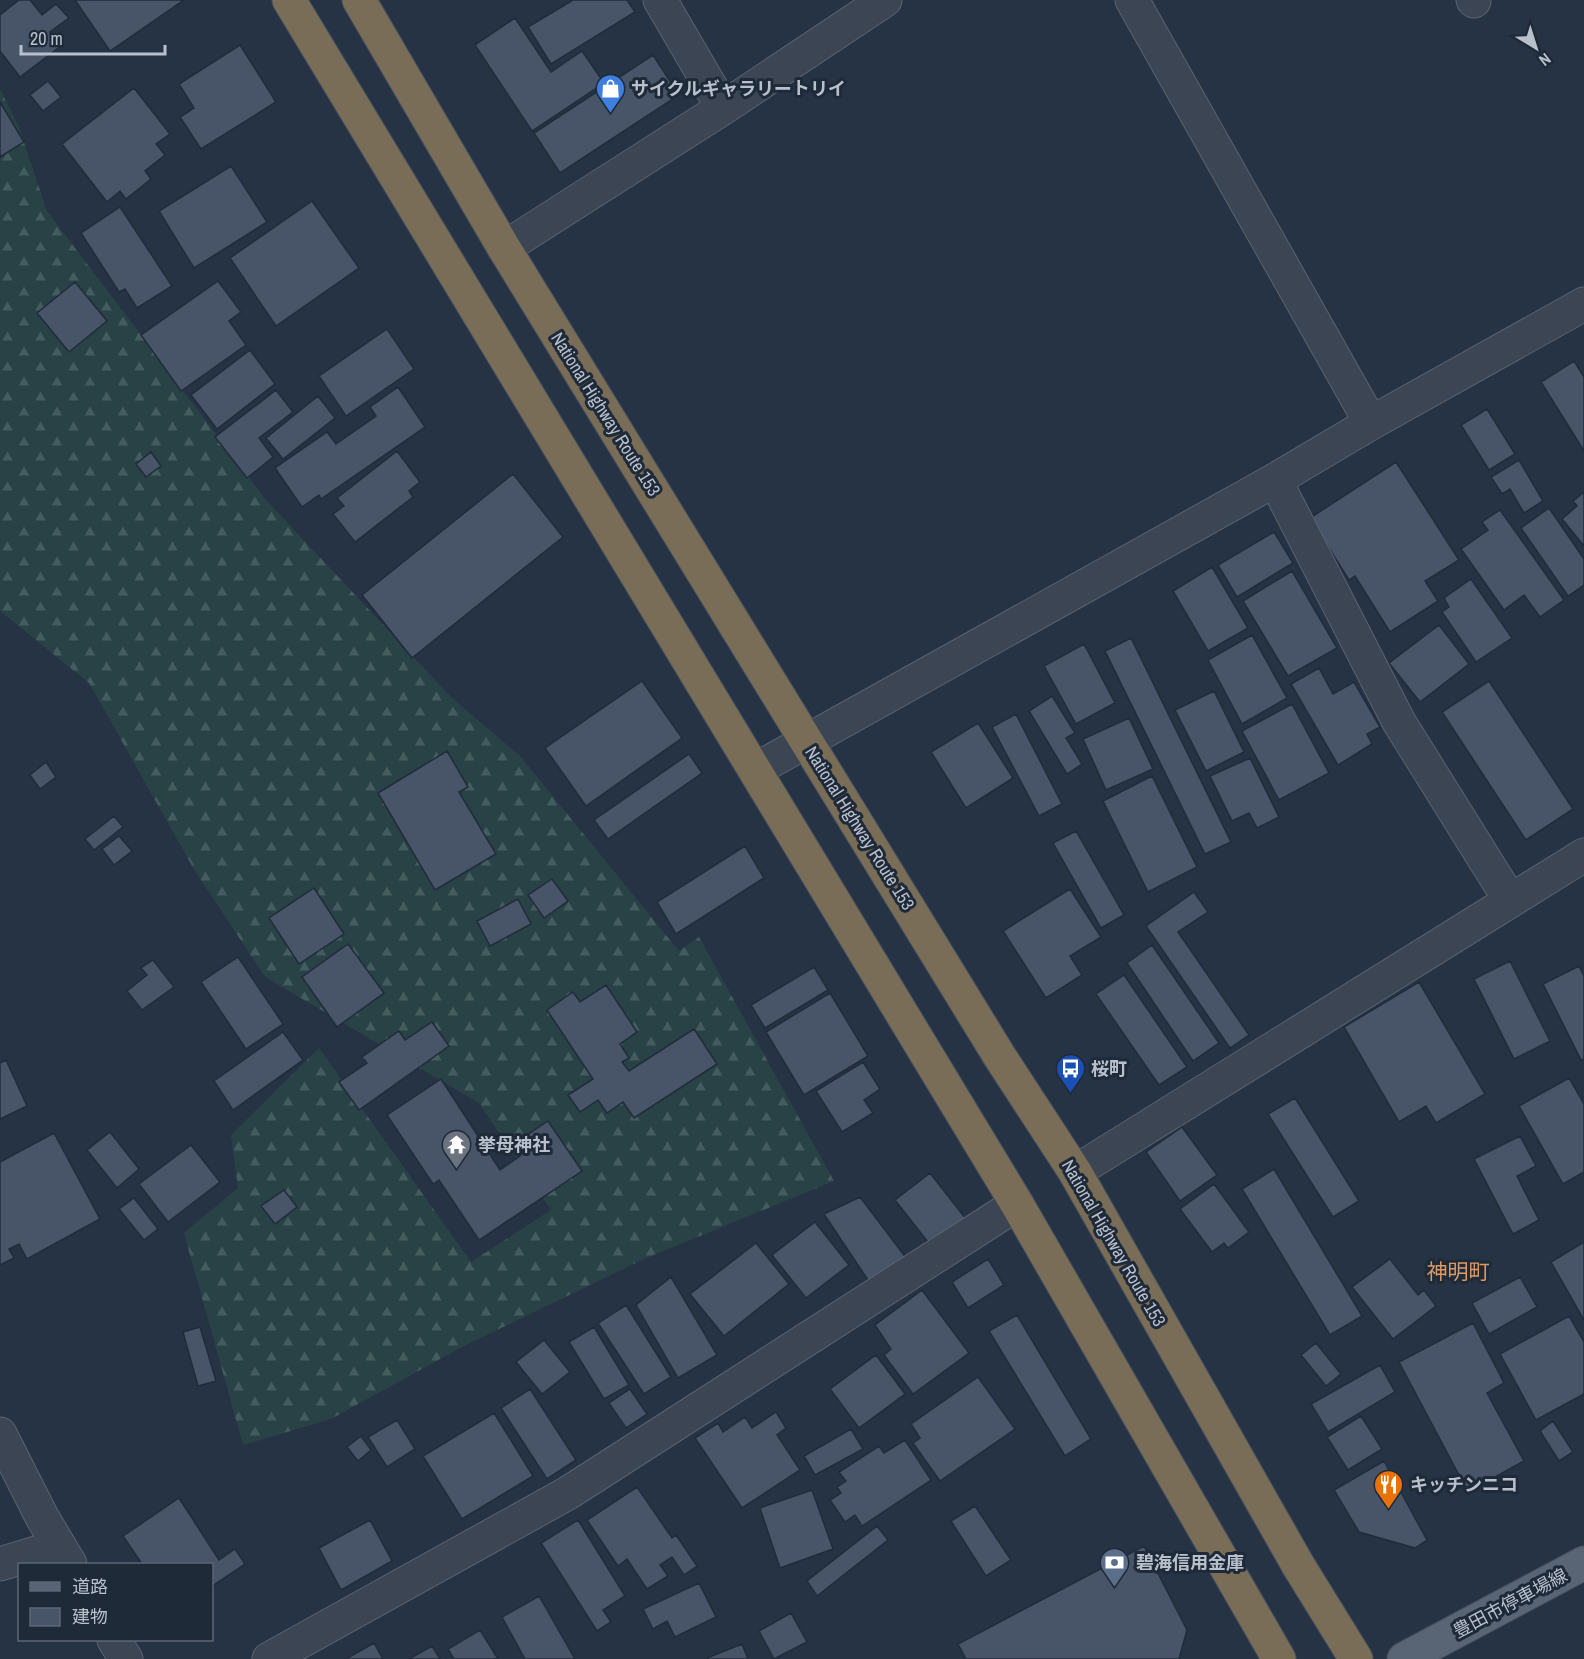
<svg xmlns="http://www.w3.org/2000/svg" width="1584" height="1659" font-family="'Archivo Narrow','Noto Sans JP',sans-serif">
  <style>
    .forest { fill: url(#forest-firs) }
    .building { fill: #485569; stroke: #212c3b; stroke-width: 1.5 }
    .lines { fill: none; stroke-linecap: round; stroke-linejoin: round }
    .minor-casing { stroke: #596371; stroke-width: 35 }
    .major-casing { stroke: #444e5d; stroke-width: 35 }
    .highway-casing { stroke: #45505e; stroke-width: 35 }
    .minor { stroke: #3b4554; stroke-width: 33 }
    .major { stroke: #596474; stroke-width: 33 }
    .highway { stroke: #7a6d57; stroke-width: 33 }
    .labels { text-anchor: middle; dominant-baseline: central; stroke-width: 6; stroke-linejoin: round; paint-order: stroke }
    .poi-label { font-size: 18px; font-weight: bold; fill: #b8c0cd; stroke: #1f2a39; text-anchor: start }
    .street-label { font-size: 18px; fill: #b8c0cd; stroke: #1f2a39 }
    .quarter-label { font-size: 21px; fill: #db9965; stroke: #1f2a39 }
  </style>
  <defs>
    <pattern id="forest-firs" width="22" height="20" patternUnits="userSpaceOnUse" patternTransform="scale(1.5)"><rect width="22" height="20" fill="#284245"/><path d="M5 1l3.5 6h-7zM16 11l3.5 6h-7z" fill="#455c5f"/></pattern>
  </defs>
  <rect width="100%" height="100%" fill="#263344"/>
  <!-- forest -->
  <path class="forest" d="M0,89l19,38 28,84 219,289 185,197 69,59 159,195 20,-14 135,244 -190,78 -182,88 -131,72 -88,26 -59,-212 54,-45 -7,-53 88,-87 152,214 80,-52 -72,-107 -214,-126 -70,-106 -106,-188 -89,-72z"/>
  <!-- building -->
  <path class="building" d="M19,0h11l12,15 14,-11 13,14 -19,14 11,14 -41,31 -20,-26v-36z
    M75,0h109l-74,51z
    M573,0h54l8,12 -84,52 -23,-37z
    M515,18l36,54 31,-21 22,32 -72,48 -57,-86z
    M240,45l36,57 -75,47 -21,-32 14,-9 -15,-24z
    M653,55l26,40 -119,78 -26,-40z
    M48,81l13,16 -18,14 -13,-16z
    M134,88l36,46 -14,10 9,11 -20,16 6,8 -25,20 -6,-8 -13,11 -45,-58z
    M0,102l24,40 -24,15z
    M231,166l36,56 -73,46 -35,-57z
    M312,201l47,67 -83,58 -46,-68z
    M120,207l52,79 -35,22 -12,-19 -6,3 -38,-59z
    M218,281l23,31 -12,9 17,24 -65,46 -40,-56z
    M75,282l32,39 -38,31 -32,-39z
    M387,329l27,40 -68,47 -27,-40z
    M250,350l25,34 -58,45 -26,-34z
    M1574,361l10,16v74l-43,-69z
    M398,387l27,40 -104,72 -2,-4 -17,12 -27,-39 52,-36 9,12 40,-28 -6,-9z
    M276,390l17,22 -34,26 14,19 -26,21 -32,-41z
    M318,396l17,22 -52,41 -17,-21z
    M1487,409l28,45 -26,16 -28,-45z
    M397,451l23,31 -11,9 4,6 -58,45 -22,-28 11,-8 -7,-8z
    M151,452l10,14 -15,11 -10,-13z
    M1519,460l24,41 -19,12 -14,-24 -8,5 -11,-17z
    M1396,462l63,98 -34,21 13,20 -48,31 -35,-56 -6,4 -39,-62z
    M513,474l50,63 -151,121 -50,-63z
    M1584,492v54l-22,-27 15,-13 -4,-5z
    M1549,508l35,51v26l-16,11 -47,-68z
    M1500,510l64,90 -24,17 -16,-22 -20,15 -43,-61 27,-19 -6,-8z
    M1274,532l19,31 -56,34 -19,-32z
    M1212,567l36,61 -40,23 -35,-60z
    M1292,571l45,77 -49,28 -45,-75z
    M1471,579l41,59 -36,24 -34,-50 7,-5 -5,-9z
    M1439,625l30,39 -49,38 -31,-39z
    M1252,635l35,63 -45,26 -34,-64z
    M1131,638l100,204 -26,12 -100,-203z
    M1084,644l31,59 -39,21 -32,-58z
    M1319,668l14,26 21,-12 26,45 -13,7 5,10 -34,21 -47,-81z
    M642,681l40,57 -96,68 -41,-58z
    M1489,681l84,128 -47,31 -84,-128z
    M1214,691l30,61 -38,19 -31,-61z
    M1052,696l23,37 -9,5 16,26 -15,10 -38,-63z
    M1292,704l37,69 -50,27 -37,-69z
    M1016,714l46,90 -23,12 -47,-89z
    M1129,718l24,51 -47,21 -23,-51z
    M978,723l35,55 -47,30 -35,-56z
    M447,751l21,36 -9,5 37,62 -61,36 -57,-97z
    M689,754l13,19 -94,66 -14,-19z
    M1250,758l29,59 -22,11 -8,-15 -17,8 -22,-45z
    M46,762l10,15 -16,12 -10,-14z
    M1152,776l45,91 -49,25 -45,-91z
    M114,816l9,11 -29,23 -9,-11z
    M1076,831l48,84 -23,13 -48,-85z
    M119,836l13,15 -18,14 -12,-16z
    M745,846l19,32 -88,56 -19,-32z
    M552,879l16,22 -24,17 -16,-23z
    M314,888l30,46 -45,30 -30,-46z
    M1070,889l31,48 -31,19 12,19 -36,23 -43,-67z
    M1194,892l14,20 -30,20 71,103 -19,13 -84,-122z
    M518,899l13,25 -41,22 -13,-25z
    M348,944l36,49 -47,34 -35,-50z
    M1152,945l67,98 -26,18 -66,-98z
    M238,957l45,67 -37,25 -45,-67z
    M153,960l21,27 -32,23 -15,-19 20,-16 -6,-7z
    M1510,961l40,80 -36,18 -40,-80z
    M1579,966l5,10v83l-3,1 -38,-76z
    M814,967l14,23 -63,38 -14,-23z
    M1124,975l63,92 -28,18 -63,-91z
    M1419,982l66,112 -49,29 -10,-17 -27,16 -55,-95z
    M606,985l31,47 -17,12 9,14 -7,4 7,9 65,-42 23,35 -83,54 -11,-16 -16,11 -9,-13 -18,12 -12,-17 25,-16 -46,-69 26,-18 7,10z
    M830,993l38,63 -64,39 -38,-63z
    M432,1022l17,24 -90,64 -20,-28 28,-19 -5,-6 37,-26 6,9z
    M283,1032l20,28 -70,50 -19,-29z
    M6,1060l21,46 -27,13v-56z
    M863,1062l17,27 -16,11 9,13 -31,19 -26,-41z
    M1569,1078l15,26v68l-21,12 -44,-78z
    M441,1079l59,91 20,-14 -8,-11 36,-24 34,50 -103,69 -40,-60 -6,4 -46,-69z
    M1295,1098l64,103 -26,16 -65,-103z
    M1182,1127l35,48 -37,26 -34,-49z
    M110,1132l29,37 -22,19 -30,-38z
    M54,1133l46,86 -73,40 -8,-15 -10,5 5,9 -14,7v-103z
    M1520,1136l16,30 -19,10 22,44 -26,14 -39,-75z
    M191,1145l29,37 -52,40 -29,-38z
    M1274,1169l88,147 -32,19 -88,-146z
    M930,1173l36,46 -35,27 -36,-46z
    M1214,1184l35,48 -21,16 -4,-5 -12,9 -32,-43z
    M284,1190l13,17 -22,17 -14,-18z
    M860,1197l47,62 -37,24 -46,-69z
    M134,1198l24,31 -14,11 -25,-31z
    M815,1222l34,43 -43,33 -34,-43z
    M1584,1242v78l-33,-58z
    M756,1243l33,41 -65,52 -34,-42z
    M988,1259l16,26 -36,23 -16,-26z
    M1390,1259l28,36 6,-5 12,16 -43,33 -41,-52z
    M671,1277l46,78 -39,23 -42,-73z
    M1520,1277l17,30 -48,27 -17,-31z
    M922,1290l47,63 -56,41 -29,-39 7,-6 -16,-24z
    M626,1305l45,72 -27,17 -46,-71z
    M1017,1315l74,124 -26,17 -76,-125z
    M1569,1316l15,26v52l-48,26 -36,-66z
    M1473,1323l31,60 -17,10 37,68 -56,31 -69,-130z
    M200,1327l16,54 -18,5 -15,-54z
    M594,1327l35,58 -25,14 -35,-57z
    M544,1340l26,32 -28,22 -26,-32z
    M1316,1343l25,31 -15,12 -25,-31z
    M876,1355l29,39 -46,34 -29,-39z
    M1380,1365l15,27 -67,40 -17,-28z
    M978,1377l37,52 -75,52 -27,-38 7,-5 -9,-14z
    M530,1389l46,71 -29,19 -46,-71z
    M630,1389l17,25 -21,14 -17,-25z
    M776,1412l10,16 -9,7 23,35 -58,38 -47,-70 23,-15 5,9 22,-15 7,11z
    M494,1413l39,63 -71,43 -39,-63z
    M1361,1416l21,33 -34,21 -21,-33z
    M397,1420l18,29 -28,18 -19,-30z
    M1553,1421l20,31 -14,9 -19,-30z
    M851,1429l12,20 -48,26 -11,-19z
    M361,1436l10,14 -13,11 -11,-14z
    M905,1440l26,40 -69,46 -7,-11 -10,7 -15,-22 11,-7 -4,-6 9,-6 -7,-9 40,-26 5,7z
    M1384,1461l43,79 -12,8 -56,-16 -25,-42z
    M637,1487l35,51 4,-3 21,31 -13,9 -12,-18 -12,8 8,11 -21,13 -20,-30 -9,7 -31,-46z
    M812,1490l21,59 -53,19 -20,-60z
    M179,1498l40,62 16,-11 10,15 -33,22v-22h-70l-19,-28z
    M975,1506l36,54 -25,16 -35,-55z
    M370,1520l22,41 -51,29 -22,-42z
    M578,1520l47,76 -22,14 8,12 -14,9 -56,-88z
    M877,1526l11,14 -71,56 -10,-15z
    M1144,1546l43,84 -8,29h-213l-8,-15z
    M699,1583l17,34 -41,20 -8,-16 -14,8 -10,-20z
    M539,1596l36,63h-50l-23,-42z
    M791,1613l16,29 -33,17 -15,-28z
    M480,1630l18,29h-44l-6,-10z
    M374,1643l9,16h-37z
    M742,1644l6,15h-41v-1z
    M432,1646l8,13h-31z"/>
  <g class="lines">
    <defs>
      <path id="minor" d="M660,0l63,108
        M1132,0l239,423
        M1473,0l1,1
        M504,248l219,-140 162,-108
        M1275,480l124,242 111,178
        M755,770l520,-290 96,-57 213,-119
        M1075,1172l509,-317
        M0,1434l42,83 28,47
        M0,1564l59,-18
        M114,1640l12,19
        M269,1659l299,-166 449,-289"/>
      <path id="major" d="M1404,1659l180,-96"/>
      <path id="highway" d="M289,0l728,1204 262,455
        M359,0l145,248 496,809 75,115 223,393 58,94"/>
    </defs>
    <!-- minor casing -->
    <use href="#minor" class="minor-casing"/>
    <!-- major casing -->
    <use href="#major" class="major-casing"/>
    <!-- highway casing -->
    <use href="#highway" class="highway-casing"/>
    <!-- minor -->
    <use href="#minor" class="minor"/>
    <!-- major -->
    <use href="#major" class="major"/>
    <!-- highway -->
    <use href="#highway" class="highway"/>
  </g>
  <!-- icons -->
  <defs>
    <symbol id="shop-pin" viewBox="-11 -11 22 30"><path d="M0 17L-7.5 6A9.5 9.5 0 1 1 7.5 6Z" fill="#3f7fe0" stroke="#1f2a39"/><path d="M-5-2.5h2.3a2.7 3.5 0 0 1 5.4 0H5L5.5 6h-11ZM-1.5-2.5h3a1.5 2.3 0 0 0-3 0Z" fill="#fff"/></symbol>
    <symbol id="bus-pin" viewBox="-11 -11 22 30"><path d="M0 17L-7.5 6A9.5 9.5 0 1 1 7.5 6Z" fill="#1a4fb4" stroke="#1f2a39"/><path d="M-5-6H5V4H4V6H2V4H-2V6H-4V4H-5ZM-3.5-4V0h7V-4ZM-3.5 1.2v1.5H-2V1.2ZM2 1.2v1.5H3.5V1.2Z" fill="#fff"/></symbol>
    <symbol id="temple-pin" viewBox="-11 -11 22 30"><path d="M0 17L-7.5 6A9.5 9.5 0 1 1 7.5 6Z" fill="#6b7280" stroke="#1f2a39"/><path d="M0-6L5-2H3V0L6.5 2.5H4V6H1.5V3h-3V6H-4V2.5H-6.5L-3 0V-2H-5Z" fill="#fff"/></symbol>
    <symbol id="restaurant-pin" viewBox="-11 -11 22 30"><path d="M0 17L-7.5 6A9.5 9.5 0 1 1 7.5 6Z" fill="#e8710a" stroke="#1f2a39"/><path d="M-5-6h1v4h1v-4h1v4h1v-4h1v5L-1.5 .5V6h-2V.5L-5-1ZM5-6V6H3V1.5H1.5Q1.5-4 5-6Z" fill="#fff"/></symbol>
    <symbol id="bank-pin" viewBox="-11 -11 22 30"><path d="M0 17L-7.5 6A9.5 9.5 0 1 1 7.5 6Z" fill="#5c6f8a" stroke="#1f2a39"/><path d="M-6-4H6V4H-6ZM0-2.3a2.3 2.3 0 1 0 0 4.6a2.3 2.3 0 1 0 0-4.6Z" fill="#fff"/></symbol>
  </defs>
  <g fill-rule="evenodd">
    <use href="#shop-pin" x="594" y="72" width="33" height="45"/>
    <use href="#bus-pin" x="1054" y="1052" width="33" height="45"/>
    <use href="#temple-pin" x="440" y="1128" width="33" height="45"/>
    <use href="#restaurant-pin" x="1372" y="1468" width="33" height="45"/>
    <use href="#bank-pin" x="1098" y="1546" width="33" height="45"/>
  </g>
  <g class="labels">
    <!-- poi labels -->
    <g class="poi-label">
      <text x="631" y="88">サイクルギャラリートリイ</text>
      <text x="1091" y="1068">桜町</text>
      <text x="478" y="1144">挙母神社</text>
      <text x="1410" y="1484">キッチンニコ</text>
      <text x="1136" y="1562">碧海信用金庫</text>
    </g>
    <!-- street labels -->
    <g class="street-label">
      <text transform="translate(606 414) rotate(58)">National Highway Route 153</text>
      <text transform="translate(860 828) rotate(58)">National Highway Route 153</text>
      <text transform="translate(1114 1243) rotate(60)">National Highway Route 153</text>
      <text transform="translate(1510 1603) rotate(-28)">豊田市停車場線</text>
    </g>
    <!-- quarter labels -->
    <g class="quarter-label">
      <text x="1458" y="1271">神明町</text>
    </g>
  </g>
  <!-- legend -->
  <rect x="18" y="1563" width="195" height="78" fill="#1f2a39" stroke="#5c6674" stroke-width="1.5"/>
  <rect x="30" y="1582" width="30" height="9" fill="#596474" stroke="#5c6674" stroke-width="1.5"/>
  <text x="72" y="1593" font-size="18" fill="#b8c0cd">道路</text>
  <rect x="30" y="1608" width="30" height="18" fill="#485569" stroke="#5c6674" stroke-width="1.5"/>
  <text x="72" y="1623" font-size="18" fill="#b8c0cd">建物</text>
  <!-- north arrow -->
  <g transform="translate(1536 48) rotate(142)" stroke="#1f2a39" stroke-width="4.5" paint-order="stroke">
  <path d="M0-4.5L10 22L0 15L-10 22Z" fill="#b8c0cd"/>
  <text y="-9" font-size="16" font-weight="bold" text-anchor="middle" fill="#b8c0cd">N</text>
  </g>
  <!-- scale -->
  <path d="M21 45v9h144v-9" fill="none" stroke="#b8c0cd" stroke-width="3"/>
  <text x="30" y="45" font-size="18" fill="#b8c0cd" stroke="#1f2a39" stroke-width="4.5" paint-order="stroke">20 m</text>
</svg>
